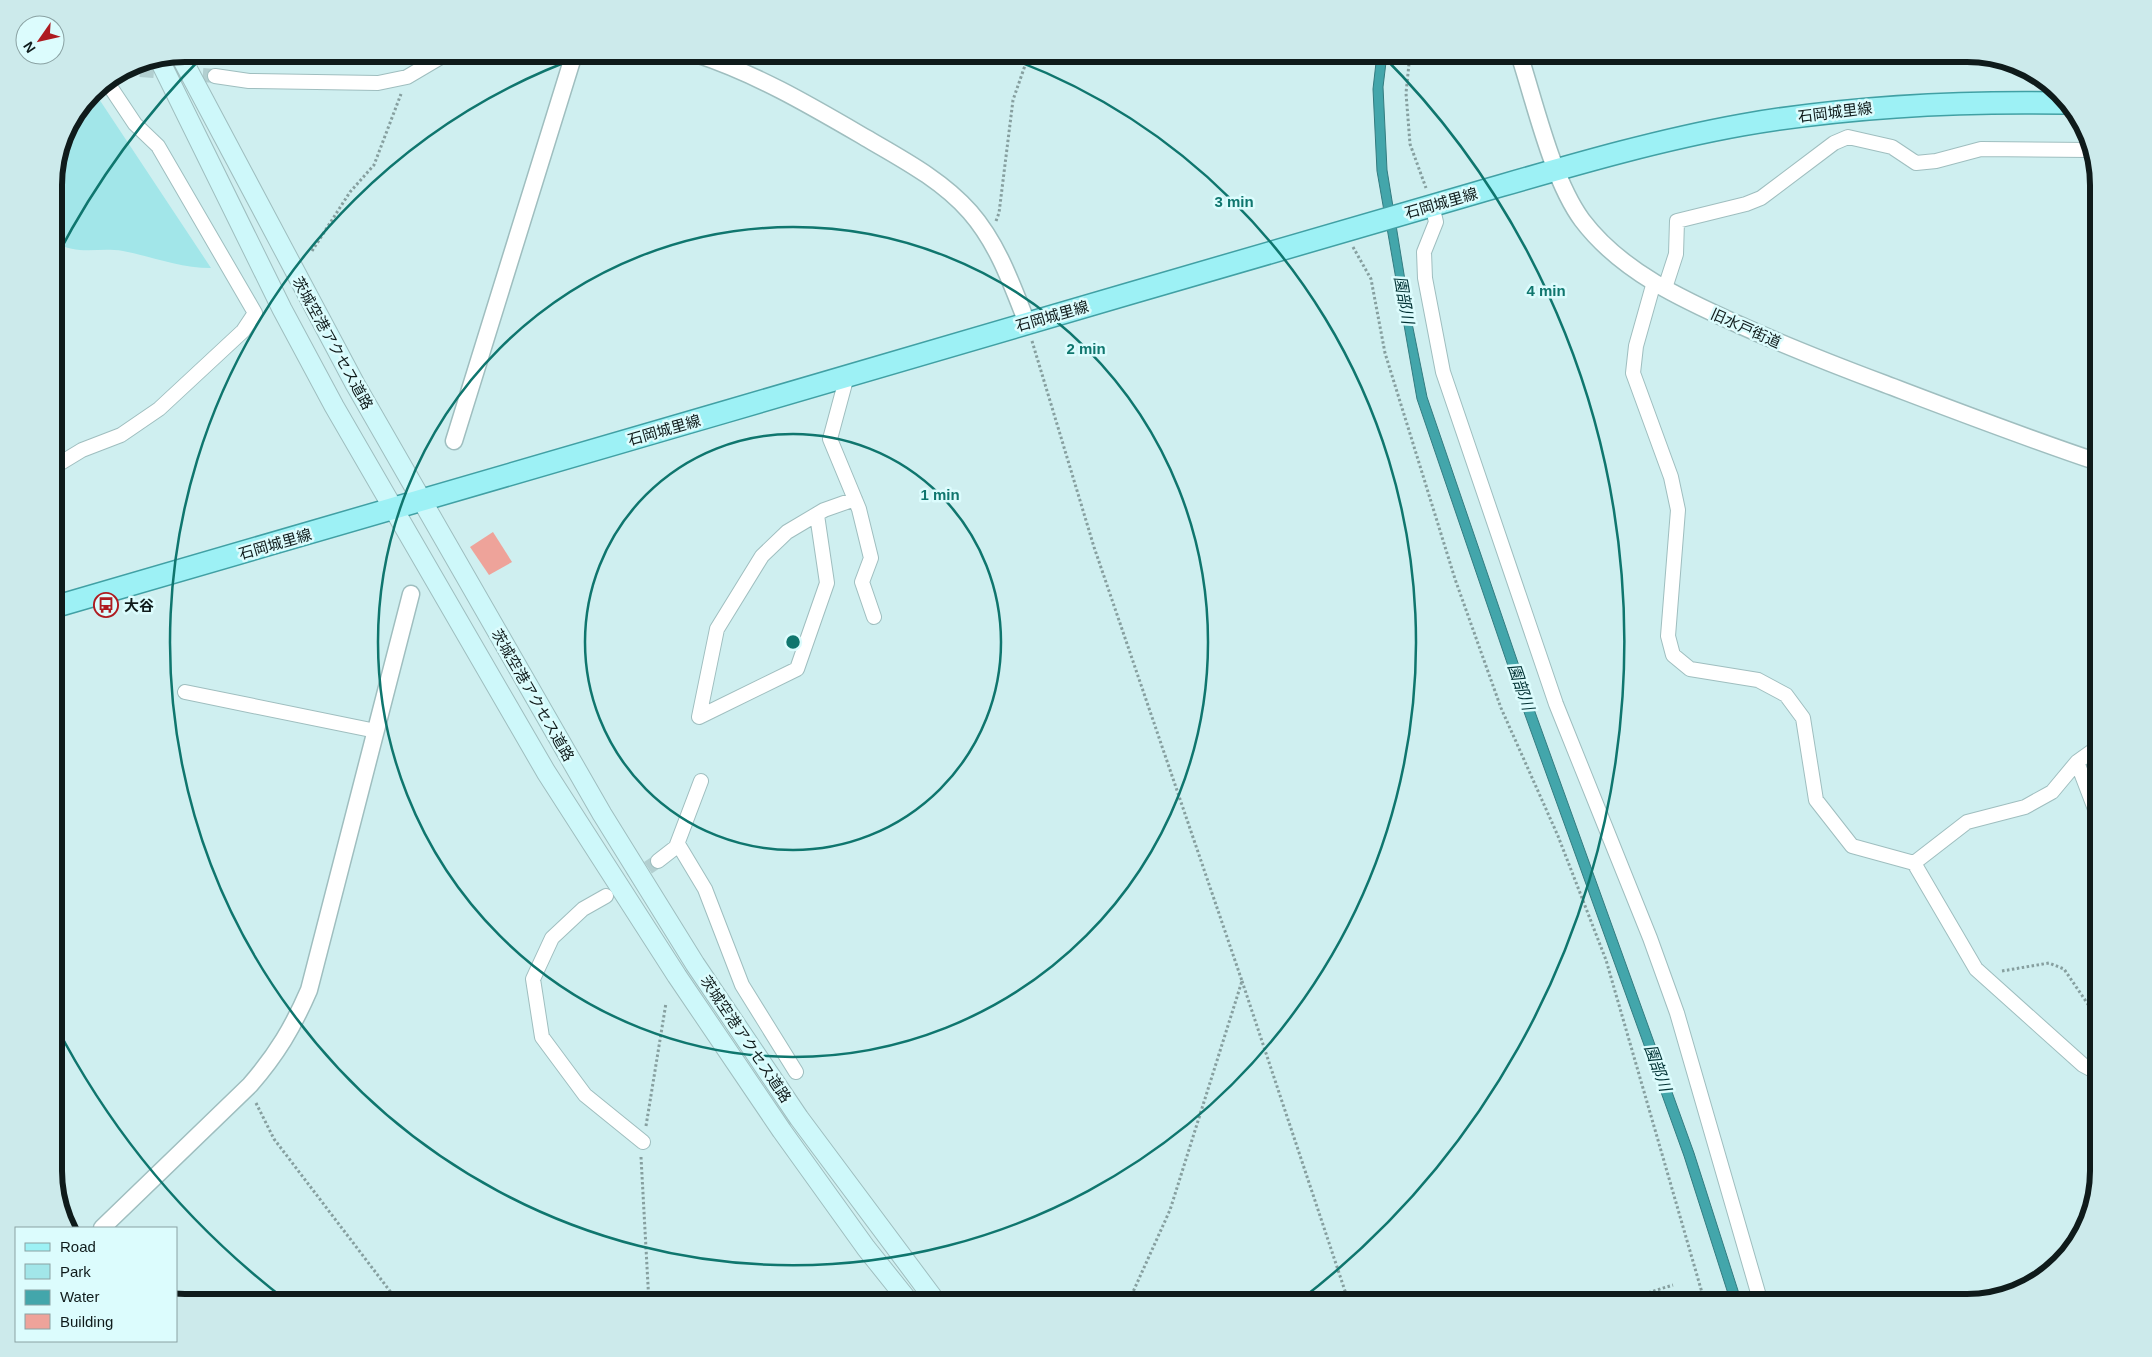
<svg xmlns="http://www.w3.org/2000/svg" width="2152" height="1357" font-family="Helvetica,'Noto Sans JP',sans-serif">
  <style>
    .green { fill: #a2e6e9 }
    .water { fill: #43a6ab; stroke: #337c80 }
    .building { fill: #eea39a }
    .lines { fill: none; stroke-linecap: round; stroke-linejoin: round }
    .minor-tunnel { stroke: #b2cfd0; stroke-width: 14; stroke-dasharray: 14 7; stroke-linecap: butt }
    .minor-casing { stroke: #9fbebf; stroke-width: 16 }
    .tertiary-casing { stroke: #9fbebf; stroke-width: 19 }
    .secondary-casing { stroke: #9fbebf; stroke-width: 21 }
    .primary-casing { stroke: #41a0a4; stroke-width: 24 }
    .path { stroke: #869f9f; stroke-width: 3; stroke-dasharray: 2.5 2.5; stroke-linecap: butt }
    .minor { stroke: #fff; stroke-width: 14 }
    .tertiary { stroke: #fff; stroke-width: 16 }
    .secondary { stroke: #cef8fa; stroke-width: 19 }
    .primary { stroke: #9df1f5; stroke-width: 21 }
    .ring { fill: none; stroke: #0f766e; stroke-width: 2.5 }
    .labels { text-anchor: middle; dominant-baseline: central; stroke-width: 5; stroke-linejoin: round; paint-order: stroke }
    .street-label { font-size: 15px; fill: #0f1b1b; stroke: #dcfcfd }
    .poi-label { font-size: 15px; font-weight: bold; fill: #0f1b1b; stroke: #dcfcfd; text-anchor: start }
    .water-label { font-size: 16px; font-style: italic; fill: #003234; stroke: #dcfcfd }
    .rim { fill: none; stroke: #0f1b1b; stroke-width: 6 }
    .centre { fill: #0f766e; stroke: #dcfcfd; stroke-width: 2.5 }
    .ring-label { font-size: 15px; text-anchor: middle; font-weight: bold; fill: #0f766e; stroke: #dcfcfd; stroke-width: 5; stroke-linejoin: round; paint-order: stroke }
  </style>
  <rect width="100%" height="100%" fill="#cfeff0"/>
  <!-- green -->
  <path class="green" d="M95,91l4,8 112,169c-31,0 -58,-11 -88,-17 -26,-4 -44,5 -69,-9v-65l10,-42z"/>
  <!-- water -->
  <path class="water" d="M1377,54h10l-4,33 4,83 25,153 15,74 103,301 164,455 48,150h-11l-47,-147 -164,-455 -103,-302 -40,-228 -4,-82z"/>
  <!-- building -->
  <path class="building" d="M493,532l19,30 -23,13 -19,-28z"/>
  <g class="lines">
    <!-- minor-tunnel -->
    <path class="minor-tunnel" d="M140,70l75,6
      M613,891l45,-30"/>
    <defs>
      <path id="minor" d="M215,76l34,5 129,2 29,-6 39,-23
        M1432,205l4,17 -12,30 1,26 18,94 113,332 94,234 27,75 84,290
        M1654,282l-18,64 -3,27 38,104 7,33 -10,126 5,19 17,14 68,11 28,15 17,23 13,82 36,46 62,17 62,106 107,96 15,8
        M1665,288l11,-34 1,-33 69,-17 15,-6 73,-55 14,-6 44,10 24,16 20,-2 45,-12 108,1
        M847,376l-17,63 29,70 12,49 -9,24 12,35
        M54,467l28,-17 39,-15 38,-26 84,-78 12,-18 -97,-167 -23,-22 -28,-42
        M817,515l10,68 -30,86 -98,48 18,-88 45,-73 25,-24 37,-22 31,-11
        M2098,664v1
        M185,692l191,39
        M2077,762l21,55
        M678,844l27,45 37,96 54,87
        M658,861l18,-14 25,-66
        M1914,863l53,-41 58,-15 27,-15 25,-30 21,-15
        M606,896l-23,13 -31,29 -19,41 9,58 43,58 58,47"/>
      <path id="tertiary" d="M696,54c61,20 115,52 170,84 36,21 76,42 104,74 28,32 42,73 57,111
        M1519,54c16,49 33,125 63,166 40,53 104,81 162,107 47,21 93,39 141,57 71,27 141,54 213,78
        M454,441l120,-387
        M102,1228l148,-143c27,-31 43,-58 59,-95l102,-396"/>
      <path id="secondary" d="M180,55l175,329 247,430 93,150 104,154 138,185
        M159,59l123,250 52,97 212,366 131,204 105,155 84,117 44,55"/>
      <path id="primary" d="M54,607c358,-102 716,-209 1074,-313 117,-35 234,-69 351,-102 87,-25 174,-51 263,-67 109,-19 213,-24 323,-22"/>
    </defs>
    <!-- minor casing -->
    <use href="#minor" class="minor-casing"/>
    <!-- tertiary casing -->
    <use href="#tertiary" class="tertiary-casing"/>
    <!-- secondary casing -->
    <use href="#secondary" class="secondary-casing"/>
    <!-- primary casing -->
    <use href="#primary" class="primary-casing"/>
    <!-- path -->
    <path class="path" d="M1410,54l-4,39 4,51 16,44
      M127,69l13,1
      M996,221l3,-8 14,-113 16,-46
      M1353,247l18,32 14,74 70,226 46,129 57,128 48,124 99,343
      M312,251l38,-59 24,-27 27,-71
      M1032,341l62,206 148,434 -72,229 -42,93
      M2002,971l47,-8 15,6 34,50
      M1242,981l107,322
      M256,1103l18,36 125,164
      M646,1126l20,-123
      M641,1157l8,146
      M1615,1303l58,-18"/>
    <!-- minor -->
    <use href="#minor" class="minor"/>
    <!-- tertiary -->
    <use href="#tertiary" class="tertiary"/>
    <!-- secondary -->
    <use href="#secondary" class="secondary"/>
    <!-- primary -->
    <use href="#primary" class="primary"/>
  </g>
  <!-- distance rings -->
  <g class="ring">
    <circle cx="793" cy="642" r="208"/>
    <circle cx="793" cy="642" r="415"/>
    <path d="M1001 55A623 623 0 1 1 585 55"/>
    <path d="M287 1301A831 831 0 0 1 56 1026M56 258A831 831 0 0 1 205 54M1381 54A831 831 0 0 1 1299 1301"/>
  </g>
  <!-- icons -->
  <defs>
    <symbol id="bus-ring" viewBox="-11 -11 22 22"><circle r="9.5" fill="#dcfcfd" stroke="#ae1b20" stroke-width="1.5"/><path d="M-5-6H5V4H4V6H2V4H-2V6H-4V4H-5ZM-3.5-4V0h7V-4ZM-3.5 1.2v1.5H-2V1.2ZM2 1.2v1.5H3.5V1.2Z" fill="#ae1b20"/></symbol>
  </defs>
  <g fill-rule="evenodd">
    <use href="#bus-ring" x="92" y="591" width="28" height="28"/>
  </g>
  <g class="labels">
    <!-- street labels -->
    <g class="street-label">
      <text transform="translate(1835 112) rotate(-7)">石岡城里線</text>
      <text transform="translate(1441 203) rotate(-16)">石岡城里線</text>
      <text transform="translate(1052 316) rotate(-16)">石岡城里線</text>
      <text transform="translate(1746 328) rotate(24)">旧水戸街道</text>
      <text transform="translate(333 343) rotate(61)">茨城空港アクセス道路</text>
      <text transform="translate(664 430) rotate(-16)">石岡城里線</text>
      <text transform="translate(275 544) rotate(-16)">石岡城里線</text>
      <text transform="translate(533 695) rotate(60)">茨城空港アクセス道路</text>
      <text transform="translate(746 1039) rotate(56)">茨城空港アクセス道路</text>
    </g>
    <!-- poi labels -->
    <g class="poi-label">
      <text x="124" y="605">大谷</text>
    </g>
    <!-- water labels -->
    <g class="water-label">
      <text transform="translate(1404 300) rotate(80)">園部川</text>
      <text transform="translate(1521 687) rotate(71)">園部川</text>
      <text transform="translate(1658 1068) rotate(70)">園部川</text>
    </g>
  </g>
  <!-- crop -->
  <path d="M0 0H2152V1357H0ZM185 62H1967A123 123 0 0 1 2090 185V1171A123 123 0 0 1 1967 1294H185A123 123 0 0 1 62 1171V185A123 123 0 0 1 185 62Z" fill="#cceaeb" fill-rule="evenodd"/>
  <path class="rim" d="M185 62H1967A123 123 0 0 1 2090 185V1171A123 123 0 0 1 1967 1294H185A123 123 0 0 1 62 1171V185A123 123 0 0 1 185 62Z"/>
  <circle cx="793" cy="642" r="8" class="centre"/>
  <g class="ring-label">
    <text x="1234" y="207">3 min</text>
    <text x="1546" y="296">4 min</text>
    <text x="1086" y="354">2 min</text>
    <text x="940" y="500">1 min</text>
  </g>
  <!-- legend -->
  <rect x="15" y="1227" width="162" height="115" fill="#dcfcfd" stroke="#8aa2a3"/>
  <rect x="25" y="1243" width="25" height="8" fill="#9df1f5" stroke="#8aa2a3"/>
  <text x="60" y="1252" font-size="15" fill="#0f1b1b">Road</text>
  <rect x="25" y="1264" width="25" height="15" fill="#a2e6e9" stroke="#8aa2a3"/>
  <text x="60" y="1277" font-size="15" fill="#0f1b1b">Park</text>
  <rect x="25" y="1290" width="25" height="15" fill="#43a6ab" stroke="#8aa2a3"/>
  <text x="60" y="1302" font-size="15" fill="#0f1b1b">Water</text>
  <rect x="25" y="1314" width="25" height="15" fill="#eea39a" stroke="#8aa2a3"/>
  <text x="60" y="1327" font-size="15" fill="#0f1b1b">Building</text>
  <!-- north arrow -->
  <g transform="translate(40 40) rotate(236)"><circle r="24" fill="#dcfcfd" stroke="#8aa2a3"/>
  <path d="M0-4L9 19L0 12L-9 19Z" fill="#ae1b20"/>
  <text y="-8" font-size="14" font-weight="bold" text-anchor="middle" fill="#0f1b1b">N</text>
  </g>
</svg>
